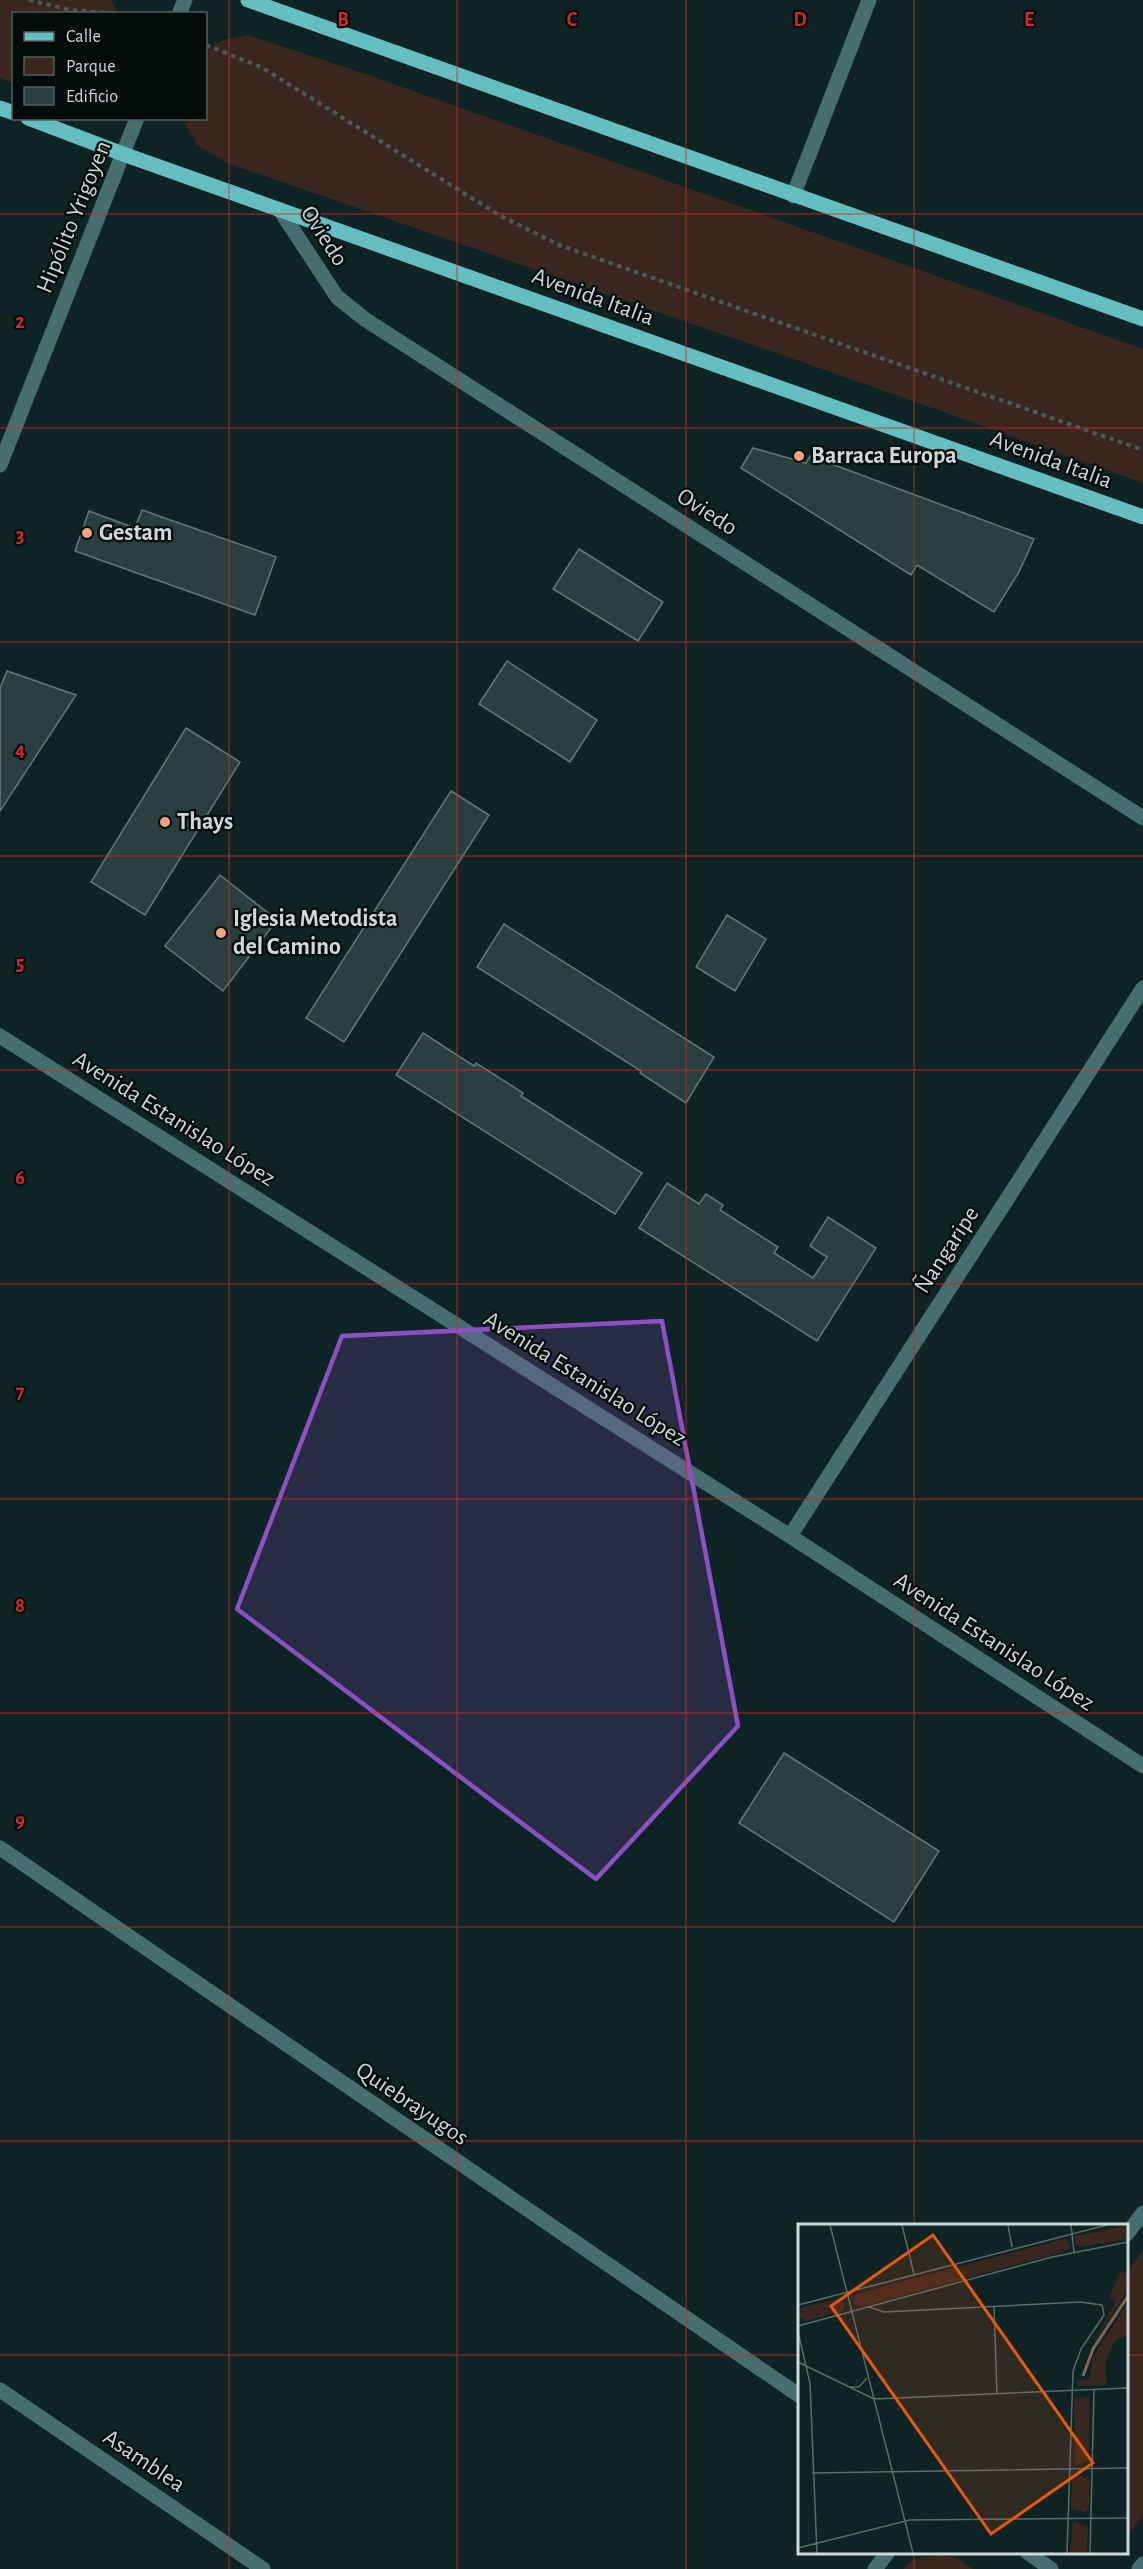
<svg xmlns="http://www.w3.org/2000/svg" width="1143" height="2569" font-family="'Alegreya Sans',sans-serif">
  <style>
    .green { fill: #38261f }
    .building { fill: #293f3f; stroke: #627979; stroke-width: 1.5 }
    .lines { fill: none; stroke-linecap: round; stroke-linejoin: round }
    .path { stroke: #485a5a; stroke-width: 4; stroke-dasharray: 4.5 4.5; stroke-linecap: butt }
    .minor { stroke: #466e6e; stroke-width: 15 }
    .major { stroke: #65bebf; stroke-width: 15 }
    .marked { fill: #8c4fc4; fill-opacity: 0.2; stroke: #8c4fc4; stroke-width: 4.5; stroke-linejoin: round }
    .grid { fill: none; stroke: #d62828; stroke-width: 1.5; stroke-opacity: 0.55 }
    .poi-dot { fill: #f2a081; stroke: #040b0b; stroke-width: 2 }
    .labels { text-anchor: middle; dominant-baseline: central; stroke-width: 4.5; stroke-linejoin: round; paint-order: stroke }
    .street-label { font-size: 24px; fill: #cedada; stroke: #040b0b }
    .poi-label { font-size: 24px; font-weight: bold; fill: #cedada; stroke: #040b0b; text-anchor: start }
    .inset-river { fill: none; stroke: #806459; stroke-width: 3 }
    .inset-road { fill: none; stroke: #5b6c6c; stroke-width: 1.5 }
    .view { fill: #e8590c; fill-opacity: 0.15; stroke: #e8590c; stroke-width: 3 }
    .inset-edge { fill: none; stroke: #cedada; stroke-width: 3 }
    .grid-label { font-size: 20px; text-anchor: middle; font-weight: bold; fill: #d62828; stroke: #040b0b; stroke-width: 4.5; stroke-linejoin: round; paint-order: stroke }
  </style>
  <rect width="100%" height="100%" fill="#0e2323"/>
  <!-- green -->
  <path class="green" d="M0,0h111l7,13 -104,1 -1,69 -13,-5z
    M247,35l107,35 789,279v134l-335,-119 -581,-201 -30,-18 -15,-26 24,-1v-69l18,-9z
    M1143,2250v266l-16,20v-264z
    M937,2555l20,3 16,11h-70l10,-9z"/>
  <!-- building -->
  <path class="building" d="M753,448l53,15 4,-7 224,83 -15,33 -25,40 -77,-47 -6,10 -170,-107z
    M142,510l134,47 -21,58 -180,-64 14,-40 46,17z
    M579,549l84,53 -25,39 -85,-52z
    M507,661l90,59 -27,42 -91,-58z
    M7,671l69,24 -76,116v-123z
    M186,728l54,34 -95,153 -54,-33z
    M451,791l38,24 -145,227 -38,-24z
    M220,875l57,45 -54,71 -58,-45z
    M727,915l39,24 -31,52 -39,-24z
    M504,924l210,133 -28,46 -46,-30 1,-2 -164,-104z
    M423,1033l51,33 2,-3 47,30 -2,3 121,77 -27,41 -219,-139z
    M667,1183l32,21 7,-10 17,11 -3,5 58,37 -4,6 39,25 14,-21 -17,-11 18,-29 48,31 -59,93 -178,-113z
    M784,1753l155,98 -45,71 -155,-99z"/>
  <g class="lines">
    <!-- path -->
    <path class="path" d="M29,0l41,10 48,4
      M206,45l55,22 238,148 60,30 584,205"/>
    <!-- minor -->
    <path class="minor" d="M179,14l6,-14
      M793,196l76,-196
      M280,210l57,87 29,23 777,498
      M0,465l137,-347
      M0,1036l790,500 353,230
      M790,1536l353,-548
      M0,1848l800,548
      M1126,2235l17,-22
      M0,2390l263,179
      M1027,2552l24,17
      M875,2569l13,-17
      M1139,2569l4,-5"/>
    <!-- major -->
    <path class="major" d="M248,0l895,319
      M0,108l14,5
      M28,118l95,36 1020,363"/>
  </g>
  <!-- marked area -->
  <path class="marked" d="M662,1321l76,405 -142,153 -359,-270 105,-273z"/>
  <!-- grid -->
  <path class="grid" d="M229,0v2569M457,0v2569M686,0v2569M914,0v2226M0,214h1143M0,428h1143M0,642h1143M0,856h1143M0,1070h1143M0,1284h1143M0,1499h1143M0,1713h1143M0,1927h1143M0,2141h1143M0,2355h800M1126,2355h17M914,2552v17"/>
  <!-- markers -->
  <g class="poi-dot">
    <circle cx="799" cy="456" r="6"/>
    <circle cx="87" cy="533" r="6"/>
    <circle cx="165" cy="822" r="6"/>
    <circle cx="221" cy="933" r="6"/>
  </g>
  <g class="labels">
    <!-- street labels -->
    <g class="street-label">
      <text transform="translate(74 217) rotate(-68)">Hipólito Yrigoyen</text>
      <text transform="translate(324 236) rotate(57)">Oviedo</text>
      <text transform="translate(593 297) rotate(20)">Avenida Italia</text>
      <text transform="translate(1051 460) rotate(20)">Avenida Italia</text>
      <text transform="translate(707 512) rotate(33)">Oviedo</text>
      <text transform="translate(174 1119) rotate(32)">Avenida Estanislao López</text>
      <text transform="translate(947 1250) rotate(-57)">Ñangaripe</text>
      <text transform="translate(585 1379) rotate(32)">Avenida Estanislao López</text>
      <text transform="translate(994 1642) rotate(33)">Avenida Estanislao López</text>
      <text transform="translate(412 2104) rotate(34)">Quiebrayugos</text>
      <text transform="translate(144 2461) rotate(34)">Asamblea</text>
    </g>
    <!-- poi labels -->
    <g class="poi-label">
      <text x="811" y="456">Barraca Europa</text>
      <text x="99" y="533">Gestam</text>
      <text x="177" y="822">Thays</text>
      <text x="233" y="919">Iglesia Metodista<tspan x="233" dy="28">del Camino</tspan></text>
    </g>
  </g>
  <!-- overview -->
  <g transform="translate(798 2224)">
    <rect width="330" height="330" fill="#0e2323"/>
    <path d="M330,1v14l-47,8 -6,-3v-8zM269,14l3,10 -4,3 -205,56 -8,-3 2,-10zM322,48l8,1v17l-35,54 23,-43 -7,-3zM39,75l8,4 -2,8 -37,10 -7,-4 3,-10zM330,78v32l-14,8 -9,22 2,21 -30,1v-6h12l4,-23zM291,173v64l-14,3 -1,-66zM277,250l14,4v30l-4,4 -14,-3 1,-32zM275,298l15,4 -1,27h-17z" fill="#38261f"/>
    <path class="inset-river" d="M285,152l10,-27 35,-53"/>
    <path class="inset-road" d="M32,1l83,328M104,1l12,49M210,1l4,22M273,1l3,27M0,81l309,-80M71,83l15,5 196,-10 22,3 2,10 -23,34 -8,22 -6,182M196,83l3,87M0,102l254,-69 76,-15M0,108l12,51 7,170M0,138l76,37 254,-11M52,163h9l8,-9M14,249l316,-5M0,324l112,-28 218,-2M292,329l4,-163"/>
    <path class="view" d="M135,11l160,228 -102,71 -160,-228z"/>
    <rect width="330" height="330" class="inset-edge"/>
  </g>
  <g class="grid-label">
    <text x="343" y="26">B</text>
    <text x="572" y="26">C</text>
    <text x="800" y="26">D</text>
    <text x="1029" y="26">E</text>
    <text x="20" y="328">2</text>
    <text x="20" y="542">3</text>
    <text x="20" y="756">4</text>
    <text x="20" y="970">5</text>
    <text x="20" y="1184">6</text>
    <text x="20" y="1398">7</text>
    <text x="20" y="1612">8</text>
    <text x="20" y="1827">9</text>
  </g>
  <!-- legend -->
  <rect x="12" y="12" width="195" height="108" fill="#040b0b" stroke="#555e5e" stroke-width="1.5"/>
  <rect x="24" y="32" width="30" height="9" fill="#65bebf" stroke="#555e5e" stroke-width="1.5"/>
  <text x="66" y="42" font-size="18" fill="#cedada">Calle</text>
  <rect x="24" y="57" width="30" height="18" fill="#38261f" stroke="#555e5e" stroke-width="1.5"/>
  <text x="66" y="72" font-size="18" fill="#cedada">Parque</text>
  <rect x="24" y="87" width="30" height="18" fill="#293f3f" stroke="#555e5e" stroke-width="1.5"/>
  <text x="66" y="102" font-size="18" fill="#cedada">Edificio</text>
</svg>
